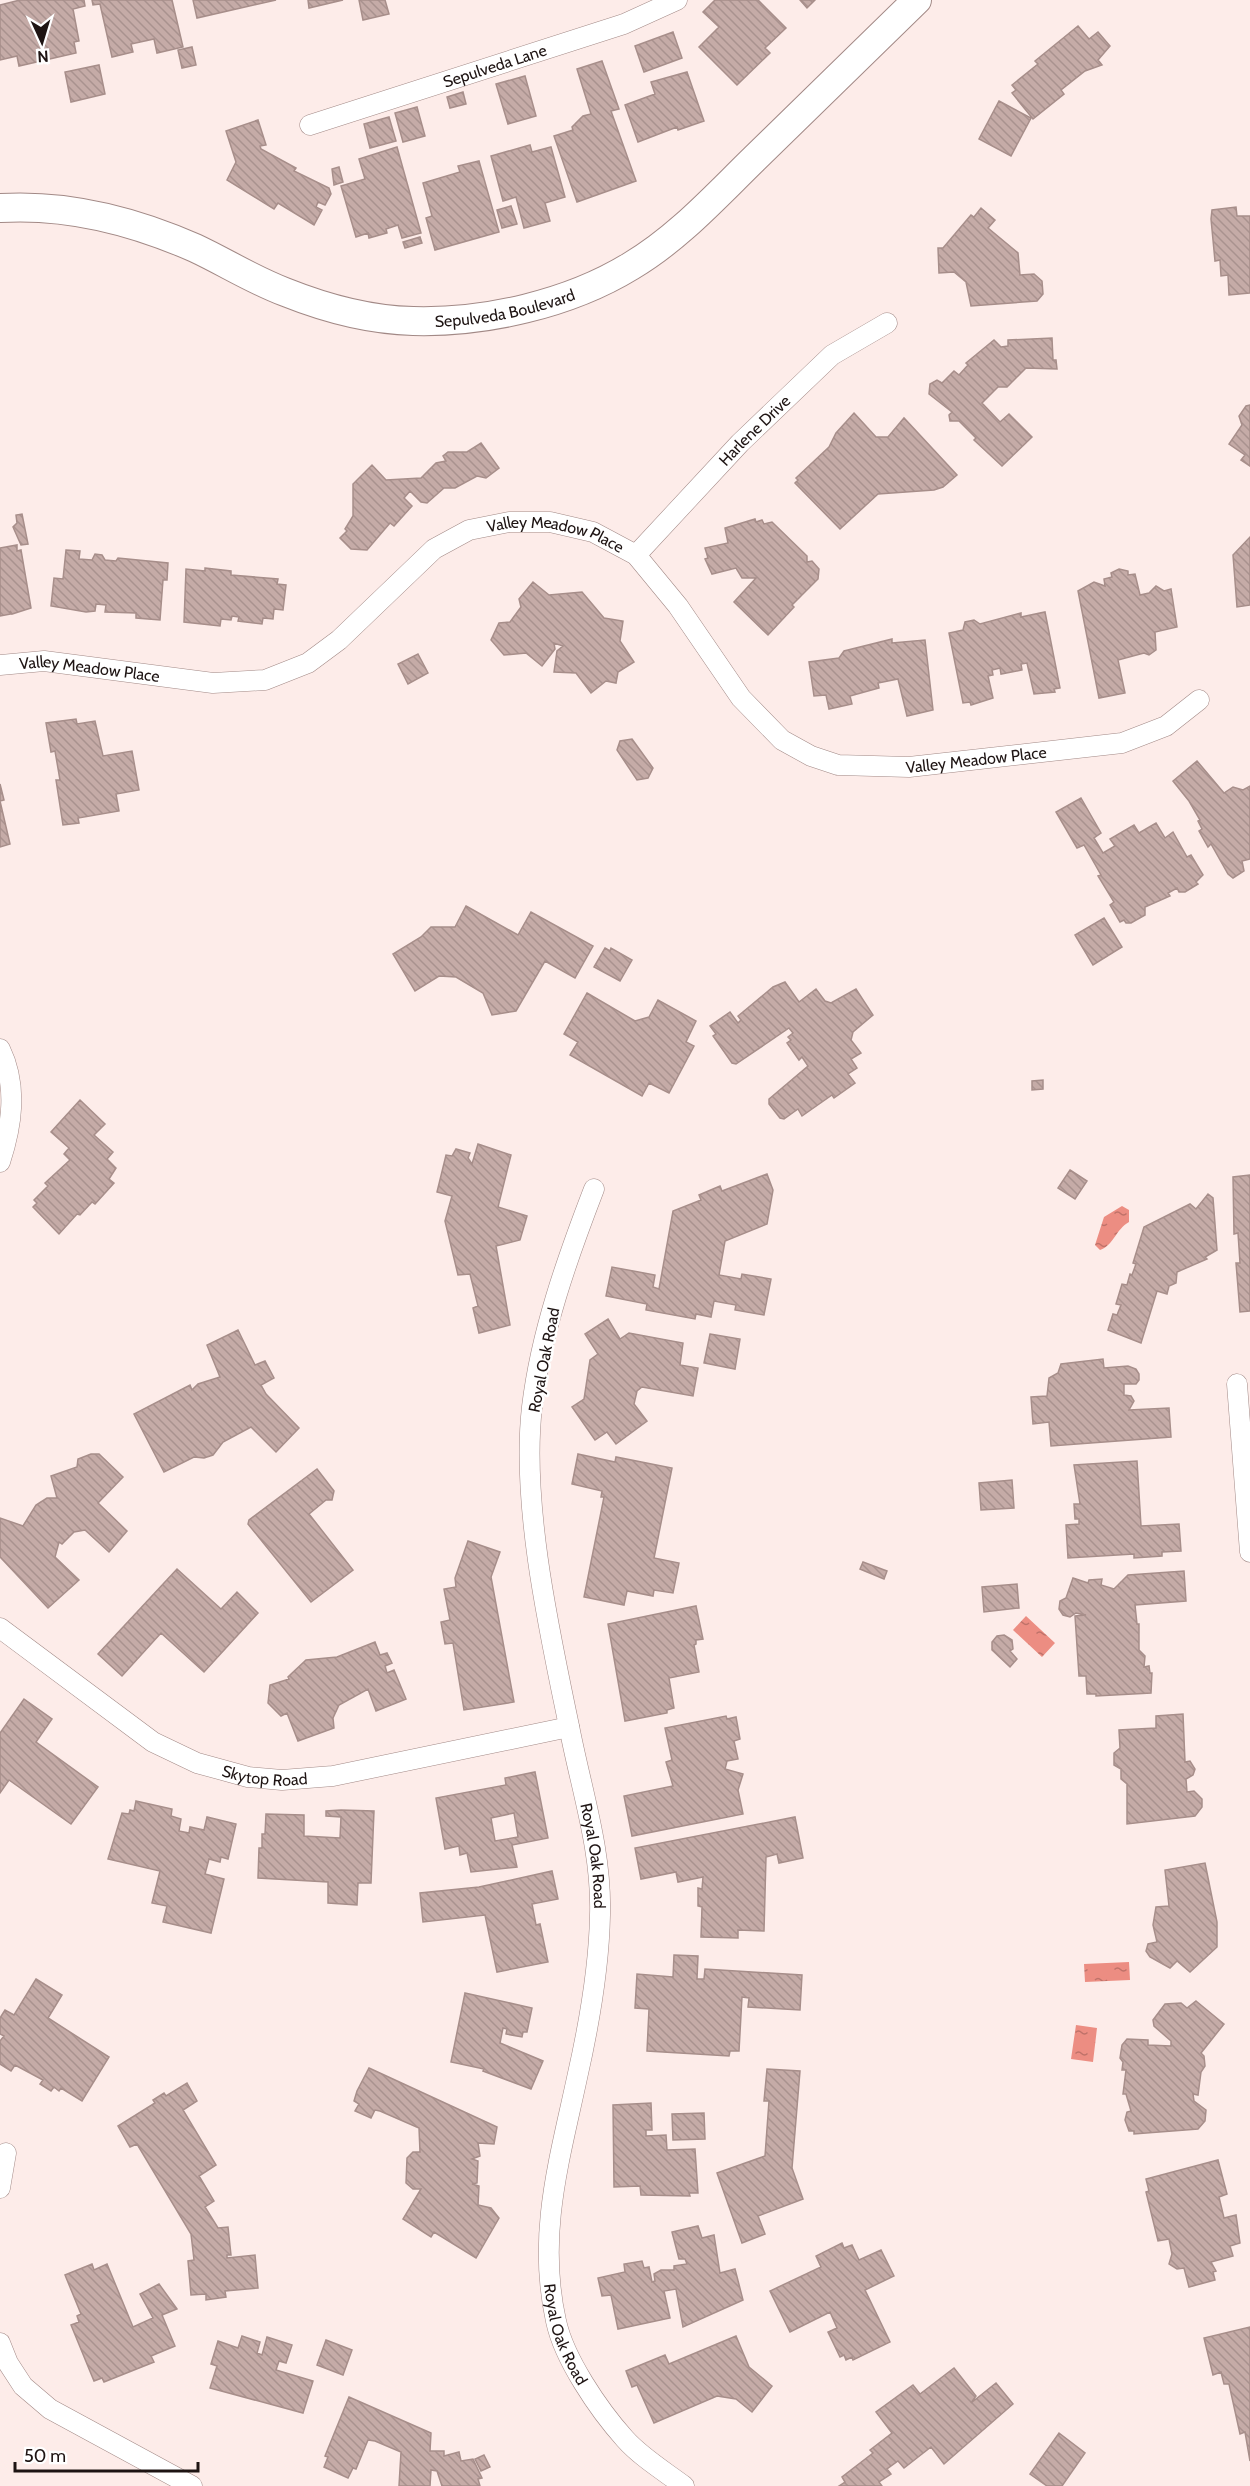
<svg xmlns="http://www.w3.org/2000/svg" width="1250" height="2486" font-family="Cabin,sans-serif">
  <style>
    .water { fill: url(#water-ripples) }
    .building { fill: url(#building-back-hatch); stroke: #a78e8a; stroke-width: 1.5; fill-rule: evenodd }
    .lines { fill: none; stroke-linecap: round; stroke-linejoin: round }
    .street-casing { stroke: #a28986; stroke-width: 21 }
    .secondary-casing { stroke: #a28986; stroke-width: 30 }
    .street { stroke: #fff; stroke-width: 20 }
    .secondary { stroke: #fff; stroke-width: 28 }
    .labels { text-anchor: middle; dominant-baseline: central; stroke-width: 5; stroke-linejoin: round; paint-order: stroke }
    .street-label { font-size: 16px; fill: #1e1413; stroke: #fff }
  </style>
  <defs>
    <pattern id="water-ripples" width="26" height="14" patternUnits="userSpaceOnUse" patternTransform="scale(1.5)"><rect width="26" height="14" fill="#ec8d82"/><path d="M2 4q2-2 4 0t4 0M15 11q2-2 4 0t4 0" fill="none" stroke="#bf7269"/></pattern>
    <pattern id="building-back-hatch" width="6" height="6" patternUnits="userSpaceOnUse" patternTransform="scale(1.5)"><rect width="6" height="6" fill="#c5aba7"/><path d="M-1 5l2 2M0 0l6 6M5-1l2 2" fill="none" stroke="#a9928f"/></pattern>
  </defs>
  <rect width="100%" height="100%" fill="#fdece9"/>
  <!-- water -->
  <path class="water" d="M1122,1206l7,4v12c-13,7 -15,23 -29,28l-5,-5 9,-28z
    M1026,1616l29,27 -13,14 -29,-27z
    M1129,1962l1,18 -45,2 -1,-18z
    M1076,2025l21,3 -4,34 -22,-3z"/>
  <!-- building -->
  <path class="building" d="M20,0h64l1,6 -12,3 6,32 -5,1 2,11 -57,13 -2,-10 -17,4v-55z
    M92,0h80l11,47 -26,6 -3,-14 -23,5 2,8 -21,5 -12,-53 -7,1z
    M193,0h83l-79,18z
    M308,0h35l-34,8z
    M359,0h26l4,14 -26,6z
    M715,0h43l28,28 -21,20 5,5 -33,32 -38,-38 20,-20 -16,-15z
    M800,0h15l-8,8z
    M1078,26l11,13 9,-7 12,14 -12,14 4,5 -17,6 -24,19 3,4 -31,25 -21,-26 4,-3 -4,-5 26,-21 -3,-3z
    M673,32l9,26 -38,14 -9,-26z
    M192,47l4,18 -14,3 -4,-18z
    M602,61l17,48 -8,2 25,70 -59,21 -23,-66 19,-6 -1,-3 11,-11 8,-2 -14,-45z
    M99,65l6,29 -34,8 -6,-30z
    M687,72l17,49 -26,9 -1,-3 -39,15 -13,-37 30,-11 -4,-12z
    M525,76l11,40 -28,8 -12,-40z
    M463,92l3,12 -16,4 -3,-11z
    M999,101l32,17 -20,38 -32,-17z
    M417,107l8,29 -22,6 -8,-29z
    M389,117l7,24 -26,7 -6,-24z
    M258,120l8,25 -6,1 1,3 35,19 -2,3 35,17 2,6 -6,11 -7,-3 -2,5 6,3 -8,15 -36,-22 -4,6 -47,-29 9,-18 -10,-31z
    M530,145l2,7 19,-5 14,50 -20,6 5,18 -26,7 -8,-31 -13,4 -12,-45z
    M397,147l24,86 -19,5 -4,-13 -12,4 1,4 -18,5 -1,-5 -12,4 -15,-51 24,-7 -6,-20z
    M479,161l20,71 -64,18 -9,-32 6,-2 -9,-33 37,-11 -2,-6z
    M339,167l4,15 -9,3 -2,-16z
    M511,206l6,18 -15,4 -5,-18z
    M1236,207l1,9h13v77l-21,2 -1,-20 -7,1 -1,-16 -5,1 -4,-42 1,-9z
    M981,208l14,12 -7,8 30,25 2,22 14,-1 8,7 1,13 -6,7 -66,5 -5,-24 -12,-10 -15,1 -1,-25h5l28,-33 3,2z
    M420,237l2,6 -17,5 -2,-6z
    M1052,338l1,22h3l1,9 -31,-1 -19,19h-9l-16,16 18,19 9,-8 23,23 -30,29 -28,-26 2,-2 -17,-17h-9l-1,-6 3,-3 -23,-18 1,-10 7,-4 5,3 12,-12 5,4 9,-10 -2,-2 28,-23 7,7 7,-1v-6z
    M1250,405v61l-9,-6 4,-5 -16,-11 13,-19 -3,-9 7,-10z
    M854,413l22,24h12l16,-19 53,57 -14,12 -9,3 -56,4 -38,35 -45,-46 3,-3 -2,-2 33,-31 7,-14z
    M481,443l18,25 -13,10 -9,-2 -22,12h-11l-17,15 -6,-1 -11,-11 -6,7 8,8 -18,20 -4,-3 -23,27 -16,-1 -11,-11 7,-7 -2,-2 8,-13v-32l19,-19 14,15 35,-2 15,-15 10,-2 -3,-5 5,-4h19z
    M22,514l6,30 -7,1 -8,-18 4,-4 -1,-8z
    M755,519l1,3 6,-2 2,4 8,-2 35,34v6l5,-1 7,8 -1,10 -26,26 2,2 -26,28 -34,-33 22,-24h-14l-6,-10 -24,6 -7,-15 3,-1 -3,-10 23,-5 -3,-15z
    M1250,537v68l-13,2 -4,-52z
    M17,545v6l4,-1 10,58 -19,6 -2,-3 1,3 -11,2v-68z
    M66,550l14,1 -1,8 13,1 3,-6 7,1 3,5 11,1 2,-3 50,5 -1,17h-4l-3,40 -24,-2v-5l-31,-1 1,-7 -10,-1 -1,7 -9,1 -35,-6 3,-28 9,1z
    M205,568l26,3v4l47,4 -1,5 9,1 -3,25 -9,-1 -1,10 -10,-1 -1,6 -24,-3 1,-4 -7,-1 -1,4 -10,-1 -1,7 -36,-4 2,-53 19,2z
    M1119,569l9,2v4l7,-1 5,21 9,-2 7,-7 8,5 7,-2 6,38 -22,5 1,18 -7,5 -5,-2 -26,7 7,33 -26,5 -21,-107 16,-9 11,4 -1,-7 8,-2 -1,-4z
    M533,582l16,13 33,-3 22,26 19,3 -3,20 14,21 -16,10 -2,11 -10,-2 -15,12 -15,-20 -22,-1 3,-21 6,-5 -9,-3 1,6 -13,17 -16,-13 -22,2 -13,-15 8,-17 11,-1 11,-15 -2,-8z
    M1045,612l15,76 -6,1 1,3 -21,2 -7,-31 -6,1 1,6 -21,4 -1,-6 -8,2 1,5 -5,1 5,22 -22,7 -1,-3 -7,1 -14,-70 14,-3 2,-8 9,-2 6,4 41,-11v4z
    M892,639v4l33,-3 8,70 -26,6 -9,-37 -20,4 1,5 -29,8 2,8 -23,5 -3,-14 -12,1 -5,-34 30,-4 5,-7z
    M418,654l10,19 -20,11 -10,-20z
    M76,719l1,5 18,-3 8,35 29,-5 7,39 -23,4 3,17 -41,7 1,5 -16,2 -7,-45h4l-5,-29 -4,1 -5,-29z
    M632,739l21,29 -5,10 -11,2 -20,-30 3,-9z
    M1197,761l27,32 9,-6 10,3 7,-4v73l-8,2 2,10 -11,7 -5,-4 -17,-30 -3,3 -9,-16 3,-2 -4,-8 2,-1 -11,-19 -16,-20z
    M0,784l4,16 -4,1 10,43 -10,3z
    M1081,798l20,35 -7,5 9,15 12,-7 -5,-7 24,-14 5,8 17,-10 9,15 8,-6 14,25 4,-2 12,20 -7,7 2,2 -13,8h-6l-2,-4 -9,5 2,3 -25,11v8l-14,8h-5l-2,-3 -4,2 -10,-17 4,-3 -16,-26 3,-1 -17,-30 -7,3 -21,-36z
    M466,906l52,29 13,-23 62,34 -18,32 -30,-17 -29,50 -24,4 -9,-22 -27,-16 -17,-1 -24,15 -22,-37 28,-17 10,-10h24z
    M1104,918l18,29 -29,18 -18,-30z
    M605,948l5,3 1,-3 21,12 -12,21 -26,-14z
    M785,982l14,20 17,-13 9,12 6,2 25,-14 17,26 -20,17 -2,8 10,13 -10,6 6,9 -9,6 7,9 -21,15 -2,-3 -30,21 -4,-7 -14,10 -4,-1 -11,-14v-5l39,-33 -6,-9 -3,3 -12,-17 4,-3 -3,-3 5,-4 -4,-5 -53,36 -4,-1 -19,-27 3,-2 -6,-8 20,-14 8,11 3,-3 -3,-4 35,-29z
    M587,993l48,28 14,-4 9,-17 38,21 -10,21 8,4 -25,47 -20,-10 -7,13 -72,-41 8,-13 -14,-8z
    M1043,1080v9l-11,1v-9z
    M80,1100l25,24 -11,11 19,17 -6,7 9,9 -7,11 5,4 -19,21 -3,-2 -12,13 -3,-1 -18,20 -26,-27 4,-4 -3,-3 14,-14 -3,-3 25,-23 -6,-6 5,-6 -18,-16z
    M478,1144l33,11 -13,52 29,9 -7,24 -24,6 14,79 -31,8 -6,-25 5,-2 -8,-32 -12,1 -13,-54 7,-25 -15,-4 9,-37 6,1 4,-7 14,4 -2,5 4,6z
    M1070,1170l17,11 -12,18 -17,-11z
    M767,1174l6,16 -6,34 -42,17 -6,34 22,4 1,-5 29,5 -7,36 -29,-5 1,-5 -22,-4 -3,16 -15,-3 -1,5 -49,-9 1,-6 -41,-8 6,-29 43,8 -2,12 6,2 14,-78 28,-11 -2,-5 21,-9 2,5z
    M1250,1175v136l-10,1 -4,-49h4l-2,-30 -4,1 -1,-57z
    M1208,1194l5,4 4,52 -12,7 2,2 -30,13 -1,11 -7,3 -2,8 -10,-3 -16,52 -33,-13 5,-16 4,1 4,-10 -5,-1 6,-20 5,1 3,-11 2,1 4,-11 -3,-1 11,-36 46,-23 6,5z
    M608,1319l12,20 9,-6 54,10 -3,22 18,3 -5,28 -51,-9 -5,4 -3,13 13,17 -31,23 -9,-12 -12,8 -23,-33 12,-8 6,-39 8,-6 -13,-20z
    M238,1330l17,35 10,-4 9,17 -13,7 5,9 33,34 -23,24 -25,-25 -28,15 -10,13 -9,3 -10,-1 -30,15 -30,-58 56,-29 2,5 6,-6 22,-7 -13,-32z
    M710,1334l30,5 -5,30 -31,-6z
    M1103,1359l1,9 24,-2 8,3 3,5v6l-3,4h-12v11l7,1 3,5 -5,9 40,-2 2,29 -120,9 -2,-24 -16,2 -2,-27 16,-1 2,-18 9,-5 3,-9z
    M91,1454h8l24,23 -25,26 29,28 -18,21 -24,-22 -11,2 -12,12 -3,-2 -4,15 24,23 -31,28 -48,-51v-39l23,8 13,-21 11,-7h10l-6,-22 26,-9 1,-8z
    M578,1454l37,8 1,-5 56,11 -18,90 25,5 -6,30 -19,-3 -1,6 -26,-5 -3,14 -40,-8 20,-100h-3l1,-6 -30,-7z
    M1137,1461l4,65 38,-2 2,27 -19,1v4l-28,2v-4l-66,4 -2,-33 13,-1v-5h-4l-1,-15h6l-6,-39z
    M317,1469l17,22 -2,9h-6l-17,14 44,56 -42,32 -63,-78 1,-4z
    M1012,1480l2,28 -33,2 -2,-27z
    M468,1541l32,11 -9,25 23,125 -50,8 -11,-67 -8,1 -4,-22 9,-2 -6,-31 12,-2 -1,-9z
    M863,1562l24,9 -3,8 -24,-10z
    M177,1569l44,40 16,-17 21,21 -54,59 -43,-39 -39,43 -24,-22z
    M1184,1571l2,30 -51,4 2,19h2v26l6,6 -1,11 5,-1 1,7h2l-1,20 -55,3v-2h-9l-1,-18h-7l-4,-60 11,-1 -10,-2 -6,4 -7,-2 -4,-6 1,-8 6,-3 7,-20 15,5 1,-3 13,-1 -1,6 13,4 14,-14z
    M1017,1584l2,24 -35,4 -2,-25z
    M696,1606l7,33 -7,1v4l-2,1 5,27 -30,6 5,30 -7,2v3l-42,8 -17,-97z
    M1004,1635l8,5 1,9 -3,2 7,8 -7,8 -18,-17v-8l5,-6z
    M375,1642l5,13 7,-2 5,10 -7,3 2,7 7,-3 12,29 -30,12 -8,-22 -29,16 -6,13 1,10 -36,13 -11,-28 -6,3 -13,-13 2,-18 19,-6 -1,-2 18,-17 31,-3z
    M24,1699l28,20 -16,23 62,45 -27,37 -62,-44 -9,13v-60z
    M1183,1714l2,48 5,-1 5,8 -2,6 -7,4 1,13 7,-1 8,8v8l-7,9 -68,8v-40l-6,-5v-10l-7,-4v-12l6,-5 -1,-18 37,-2v-12z
    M726,1716l1,3 9,-2 4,22 -6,2 4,18 -11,2 -2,8 18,5 -5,16 5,24 -111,22 -8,-40 49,-10 -7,-24 6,-2 -7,-32z
    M535,1772l13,66 -36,7 5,22 -46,5 -4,-19 -7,2 -1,-9 -14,3 -9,-51 70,-13 -1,-7zM514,1813l4,24 -23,4 -4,-23z
    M136,1801l36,8 -1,7 10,3 -2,12 10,2 1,-6 14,3 3,-13 29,7 -8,35 -7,-2 -1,5 -11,-3 -4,15 19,5 -13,54 -48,-11 4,-16 -15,-3 8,-32 -52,-12 14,-46 7,1 1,-4 4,1z
    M341,1810l33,1 -3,72h-13l-1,22 -29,-2v-21l-70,-4 1,-30h3v-14h3l1,-20 38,1v21l36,2 1,-21 -15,-1v-5z
    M795,1817l8,41 -24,5 -2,-9 -11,3 -2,74 -26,-1v8l-37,-1 1,-30 -4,-1v-18l4,1 1,-12 -25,5 -2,-10 -35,7 -6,-31z
    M1205,1863l12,59v25l-27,25 -13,-11 -7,7 -20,-11 -4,-6 2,-7 9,-2 -4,-17 3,-18 13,-1 -4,-36z
    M552,1871l6,28 -26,5 4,21 4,-1 8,38 -51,10 -12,-57 -62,7 -3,-29 59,-6z
    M674,1955l24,1 -1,23h7l1,-10 97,6 -2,35 -52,-3 1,-9 -7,-1 -3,54h-9l-1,5 -82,-5 2,-42 -14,-1 2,-34 36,3z
    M36,1979l26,16 -14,23 61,39 -27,44 -21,-13 -2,3 -5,-4 -3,4 -11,-7 3,-4 -28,-15 -4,6 -11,-7v-23l4,-5 -4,-2v-16l5,-8 9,5z
    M465,1993l67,15 -5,24h-4l-1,5 -16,-3 1,-5 -4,-1 -3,15 43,18 -12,28 -48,-18 1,-2 -33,-7z
    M1196,2001l28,23 -23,29 3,3 1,10 -4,6 -3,23 -5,-1 1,7 12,9 -1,11 -7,8 -64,5v-3h-5l-4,-11 2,-8 4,-1 -5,-17h-3l3,-24h-4l1,-8 -3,-4 2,-13 5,-6 21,1v5l23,1v-5l-17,-15 -1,-6 12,-16 16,-1 6,5z
    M369,2068l128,59 -3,17 -16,-1 2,13 -8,3 6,2 -1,22 -5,1 7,2 -1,19 13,3 8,10 -23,40 -42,-26 -3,5 -28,-18 18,-30h-8l-7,-6 1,-25 6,-6h7l-1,-24 -39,-17 -5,-1 -4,8 -16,-7 4,-7 -5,-3 3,-10z
    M767,2069l33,2 -8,97 11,31 -45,17 7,18 -23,9 -25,-70 48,-17 4,-55h-5z
    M187,2083l10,18 -14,9 33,55 -17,11 15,25 -9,6 13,21 10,-1 3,28h-4v3l28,-3 3,33 -33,3 1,6 -20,3v-6l-15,1 -3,-34 6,-1 -3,-26 -54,-90 -7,3 -12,-21 37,-23 -2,-3 11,-7 2,3z
    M651,2103l1,27h-6v6l20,-1 1,15 28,-1 3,44h-9l1,3 -49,-1 -1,-9 -26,1 -1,-82z
    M704,2113l1,26 -32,1 -1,-26z
    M1218,2160l9,34 -8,3 5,21 12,-3 4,28 -10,3 3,10 -22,6 5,9 -3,1 2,8 -26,7 -5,-19 -7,1 -8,-5 3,-10 -3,-15 -11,2 -12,-49 3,-1 -3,-12z
    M698,2226l4,12 12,-3 6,38 15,-4 8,31 -60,27 -7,-38 -12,2 6,27 -52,11 -7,-34 -9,1 -4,-18 27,-6 -1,-8 18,-3 2,7 5,-1 3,15 3,-1 -1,-7 7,-4h13v-4l13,-2 -2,-5h-6l-7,-27z
    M842,2243l2,5 8,-3 7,15 22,-10 13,26 -29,14 25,52 -37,18 -1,-3 -6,3 -2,-5 -4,2 -12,-25 9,-4 -7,-16 -40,20 -20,-41 51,-24 -5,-11z
    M92,2264l2,6 13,-6 26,63 20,-9 -13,-24 19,-10 18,25 -15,6 13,31 -24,10 3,6 -50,20 -2,-4 -8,3 -23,-56 8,-3 -2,-6 4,-2 -16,-39z
    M1250,2327v134l-5,-29 -5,2 -11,-50h-5l-3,-12 -8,3 -9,-37z
    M242,2336l18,6 -3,11 5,2 5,-18 25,8 -6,18 -7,-2 -3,9 37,11 -10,32 -93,-25 7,-22 -6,-2 7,-23 20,7z
    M736,2336l13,31 23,19 -20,26 -16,-13 -19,-3 -63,27 -17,-38 -5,2 -6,-16 39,-16 4,9z
    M326,2340l26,10 -9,25 -26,-10z
    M954,2368l22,28 -5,7 25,-20 17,21 -69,60 -13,-17 -27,21 -6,-7 -11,8 4,5 -12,8 3,4h-43l6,-4 -3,-5 31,-24 -3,-3 22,-17 -16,-21 37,-27 7,9z
    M349,2397l82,36 -1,18h14v5l15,-4 2,9 12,-2 9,19 -4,1 2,7h-38l-5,-15 -6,-1 -1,16h-31l2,-34 -26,-11 -7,-1 -12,29 -3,-1 -5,10 -24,-11 4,-10 -3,-1z
    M1059,2433l26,20 -23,33h-15l-17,-12z
    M484,2455l6,12 -9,4 -6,-12z"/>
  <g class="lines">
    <defs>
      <g id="street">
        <path id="s1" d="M310,125l314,-101 53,-24"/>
        <path id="s2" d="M636,555l104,-112 92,-88 55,-32"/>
        <path id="s3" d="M0,665l44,-4 169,22 52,-3 43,-17 31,-23 95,-91 35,-19 40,-8h41l43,10 43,23 42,51 63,92 41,42 29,16 27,9 71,2 213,-24 44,-17 33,-26"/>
        <path d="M0,1049c18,37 12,76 0,113"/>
        <path id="s4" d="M594,1189c-27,70 -53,143 -62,218 -11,96 17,223 37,319 12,63 33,124 31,189 -1,54 -11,110 -23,163 -18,84 -40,157 -21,243 8,38 43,89 69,118 16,18 39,32 59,47"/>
        <path d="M1237,1384l13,168"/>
        <path id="s5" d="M0,1628l153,114 44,21 51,14 34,3 51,-4 236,-49"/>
        <path d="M0,2188l6,-35"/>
        <path d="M0,2343l8,20 15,23 27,23 142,77"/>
      </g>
      <g id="secondary">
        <path id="s6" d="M0,208c66,-4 134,13 195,40 30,14 58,32 90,44 40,16 85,28 128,29 72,2 156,-17 218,-55 47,-28 84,-69 123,-107 54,-53 109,-106 163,-159"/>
      </g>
    </defs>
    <!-- street casing -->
    <use href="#street" class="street-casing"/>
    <!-- secondary casing -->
    <use href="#secondary" class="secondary-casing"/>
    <!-- street -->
    <use href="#street" class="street"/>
    <!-- secondary -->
    <use href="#secondary" class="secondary"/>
  </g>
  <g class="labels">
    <!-- street labels -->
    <g class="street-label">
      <text stroke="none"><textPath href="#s1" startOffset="194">Sepulveda Lane</textPath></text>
      <text stroke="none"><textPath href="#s6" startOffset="526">Sepulveda Boulevard</textPath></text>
      <text stroke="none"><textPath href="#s2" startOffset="172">Harlene Drive</textPath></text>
      <text stroke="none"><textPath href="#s3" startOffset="612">Valley Meadow Place</textPath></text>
      <text stroke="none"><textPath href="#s3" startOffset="90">Valley Meadow Place</textPath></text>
      <text stroke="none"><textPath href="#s3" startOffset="1134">Valley Meadow Place</textPath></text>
      <text transform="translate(544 1360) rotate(-79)">Royal Oak Road</text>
      <text stroke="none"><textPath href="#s5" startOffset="309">Skytop Road</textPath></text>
      <text stroke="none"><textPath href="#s4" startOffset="682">Royal Oak Road</textPath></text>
      <text stroke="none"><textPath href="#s4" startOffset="1168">Royal Oak Road</textPath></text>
    </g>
  </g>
  <!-- north arrow -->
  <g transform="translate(42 42) rotate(176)" stroke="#ffffff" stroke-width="4.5" paint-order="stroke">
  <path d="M0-4.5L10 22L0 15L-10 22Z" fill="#1e1413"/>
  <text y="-9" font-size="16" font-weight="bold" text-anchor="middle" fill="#1e1413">N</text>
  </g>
  <!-- scale -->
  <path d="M15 2462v9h183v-9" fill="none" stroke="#1e1413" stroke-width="3"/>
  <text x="24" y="2462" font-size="18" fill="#1e1413" stroke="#ffffff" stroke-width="4.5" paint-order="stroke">50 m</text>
</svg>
